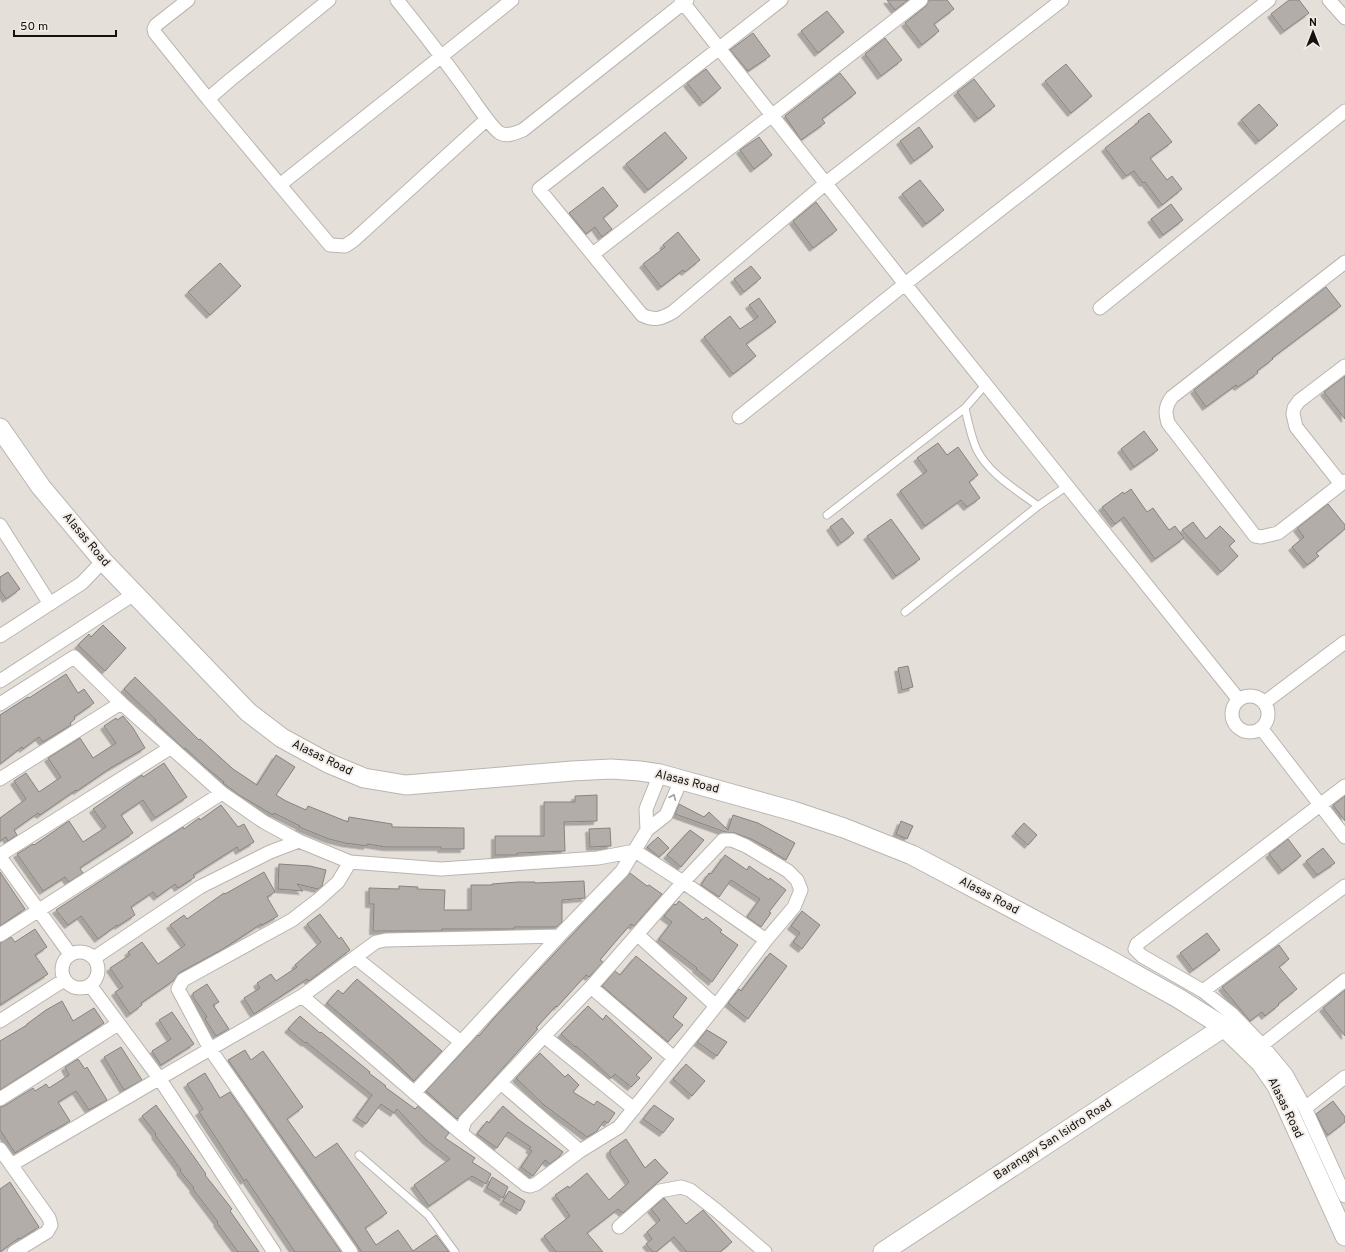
<svg xmlns="http://www.w3.org/2000/svg" width="1345" height="1252" font-family="Overpass,sans-serif">
  <style>
    .building { fill: #b2ada8; stroke: #87837e; filter: url(#shadow) }
    .lines { fill: none; stroke-linecap: round; stroke-linejoin: round }
    .lane-casing { stroke: #bab5b0; stroke-width: 9 }
    .street-casing { stroke: #bab5b0; stroke-width: 15 }
    .secondary-casing { stroke: #bab5b0; stroke-width: 21 }
    .lane { stroke: #fff; stroke-width: 7 }
    .street { stroke: #fff; stroke-width: 13 }
    .secondary { stroke: #fff; stroke-width: 19 }
    .oneway { stroke: #a1a09f }
    .labels { text-anchor: middle; dominant-baseline: central; stroke-width: 4; stroke-linejoin: round; paint-order: stroke }
    .street-label { font-size: 12px; fill: #141210; stroke: #f2ece7 }
  </style>
  <defs>
    <filter id="shadow"><feDropShadow dx="-3.5" dy="3.5" stdDeviation="0" flood-color="#0004"/></filter>
  </defs>
  <rect width="100%" height="100%" fill="#e5dfda"/>
  <!-- building -->
  <path class="building" d="M887,0h21l-13,10z
    M929,0h18l7,9 -20,15 5,7 -17,14 -17,-22 21,-17z
    M1289,0h10l10,13 -25,18 -13,-17z
    M827,11l17,21 -26,21 -17,-22z
    M753,33l17,23 -22,15 -18,-21z
    M885,38l17,22 -21,16 -16,-22z
    M1066,64l26,32 -21,17 -26,-32z
    M706,69l15,19 -18,15 -16,-20z
    M840,73l16,20 -34,26 3,4 -24,17 -16,-24z
    M974,79l21,27 -17,13 -21,-27z
    M1259,104l19,21 -19,16 -18,-21z
    M1149,113l23,29 -22,16 17,22 5,-4 10,13 -20,16 -17,-23 -2,1 -9,-12 -8,5 -21,-28 34,-26 -1,-1z
    M919,127l14,20 -19,14 -14,-20z
    M665,132l22,26 -39,32 -22,-26z
    M759,137l13,18 -18,14 -14,-19z
    M920,180l24,30 -18,14 -24,-30z
    M603,187l15,19 -15,12 9,11 -10,8 -7,-10 -9,7 -17,-21z
    M816,202l21,28 -24,18 -20,-27z
    M1171,204l12,16 -20,15 -12,-16z
    M678,232l22,28 -15,12 -2,-2 -22,17 -18,-23 22,-17 -2,-2z
    M220,263l21,23 -31,29 -22,-23z
    M751,266l10,12 -17,14 -10,-13z
    M1326,287l15,19 -69,52 1,1 -16,12 1,2 -20,14 -2,-2 -30,22 -12,-17z
    M759,298l17,24 -30,22 10,12 -23,18 -29,-37 26,-21 10,13 18,-12 -9,-12z
    M1345,376v43l-21,-27z
    M1144,431l14,19 -24,17 -13,-18z
    M938,443l9,12 11,-8 20,28 -9,7 11,16 -13,9 -6,-7 -36,26 -25,-35 27,-20 -10,-13z
    M1131,489l16,23 6,-4 16,22 6,-4 9,12 -29,21 -31,-42 -9,7 -13,-17 21,-15 1,2z
    M1328,504l17,21v4l-29,24 3,3 -12,9 -15,-18 12,-10 -7,-9z
    M842,518l12,15 -13,10 -11,-16z
    M891,519l29,40 -24,17 -29,-40z
    M1193,522l13,17 14,-13 15,15 -6,5 9,10 -17,16 -39,-42z
    M8,572l12,17 -14,10 -6,-9v-13z
    M103,625l23,23 -21,23 -27,-26 11,-11 2,3z
    M908,666l5,21 -11,3 -4,-22z
    M66,674l12,19 6,-4 10,14 -20,14 1,2 -5,4 1,2 -28,17 -4,-5 -16,12 -1,-2 -22,17v-49l28,-18 1,1z
    M135,677l64,63 1,-1 33,30 24,16 19,-30 19,12 -19,28 10,6 20,9 2,-4 40,16 1,-5 43,7v3l72,1v21h-23v-2h-55l-19,-3v2l-22,-3 -16,-4 -30,-12 1,-1 -26,-13 -1,2 -34,-20 -16,-12 1,-1 -21,-17 -18,-17 -1,1 -29,-28 1,-1 -32,-31z
    M123,716l10,12 12,20 -36,21 -32,22 -1,-1 -36,25 -2,-2 -24,17 3,5 -9,6 -2,-4 -6,4v-23l26,-19 -12,-18 12,-8 13,19 22,-15 -13,-19 32,-20 13,20 23,-15 -12,-17 12,-8 1,2z
    M164,763l23,34 -32,21 -12,-18 -22,15 12,18 -52,34 -1,2 3,4 -14,9 -4,-5 -22,14 -26,-37 16,-10 1,1 35,-24 14,21 23,-15 -13,-18 49,-34 1,2z
    M597,795v26l-33,1 1,29 -48,2v2h-22v-19h49v-34h31v-6z
    M1345,796v25l-12,-16z
    M679,804l25,13 5,-5 19,18 5,-15 25,8 37,20 -9,17 -15,-9 1,-1 -21,-11 -16,-6 -10,-1 -50,-18z
    M221,805l17,22 6,-3 10,18 -15,9 -2,-4 -44,28 2,2 -17,11 -3,-4 -18,13 -4,-5 -22,15 4,8 -17,11 -1,-1 -19,14 -17,-23 -13,9 -12,-15 127,-83 1,2 15,-11 1,2z
    M901,821l12,5 -6,13 -11,-5z
    M1024,823l13,12 -9,10 -13,-12z
    M610,828l1,18 -21,1 -1,-18z
    M690,830l14,10 -23,27 -14,-12z
    M658,837l11,11 -10,9 -12,-10z
    M1288,839l13,17 -19,15 -13,-17z
    M1323,848l12,15 -18,12 -11,-14z
    M725,855l22,15 2,-4 20,14 1,-2 16,12 -17,22 2,1 -10,14 -14,-10 13,-18 -29,-19 -12,17 -18,-12 8,-12 2,1z
    M279,864l31,2 16,4 -4,16 -4,3 -21,-5 6,7 -25,-2z
    M0,872l25,37 -25,17z
    M264,872l11,20 -8,5 11,19 -16,9 -1,-1 -38,25 -44,24 -6,8 -32,22 1,2 -12,9 -15,-22 8,-5 -13,-19 20,-13 -2,-3 14,-10 16,22 27,-19 -15,-20 14,-10 3,4 37,-26 1,1z
    M630,873l17,13 2,-1 13,9 -28,32 -3,-2 -15,17 -16,19 3,2 -14,15 -3,-2 -29,32 -1,-1 -20,22 2,1 -25,28 -56,62 -31,-28 52,-56 1,1 16,-19z
    M584,881l1,17 -23,2v22l-6,5h-42v2h-72v2h-69l1,-27h-5v-16l30,1v-3l19,1 -1,2 28,1 -1,20h27v-25h21v-1l26,-2h17v1z
    M679,901l24,19 3,-3 16,13 -2,2 18,13 -26,37 -16,-13 1,-1 -38,-29 13,-17 -8,-6 10,-12 2,1z
    M802,911l18,14 -18,24 -9,-7 7,-9 -9,-7z
    M320,914l19,25 2,-2 9,13 -41,31 -2,-2 -53,35 -10,-16 16,-10 -3,-5 14,-9 5,7 21,-14 -2,-2 26,-23 -14,-18z
    M35,929l12,18 -12,8 13,19 -48,31v-62l11,-6 4,5z
    M1207,933l13,17 -27,20 -13,-17z
    M1279,945l10,14 -10,8 18,22 -19,15 1,1 -14,11 -3,-4 -12,9 -28,-34z
    M770,953l17,13 -39,53 -20,-16 11,-14 2,2z
    M636,956l51,42 -14,19 10,8 -15,17 -66,-56 13,-15 5,4z
    M357,979l85,72 -28,30 -23,-23 -64,-55 11,-13 5,4z
    M207,984l12,18 -6,3 16,24 -13,7 -11,-17 2,-2 -14,-20v-4z
    M1345,990v46l-22,-28z
    M62,1001l11,20 21,-13 10,15 -104,67v-49l27,-16v-1l19,-14z
    M588,1006l15,14 3,-5 46,43 -16,17 4,3 -9,9 -16,-13 -4,4 -18,-17 -17,-15 -1,1 -14,-13z
    M172,1012l22,32 -33,21 -9,-14 19,-12 -12,-19z
    M300,1016l20,17 1,-1 49,40 -1,1 17,13 -1,1 30,22 3,-3 31,27 -4,5 30,20 -3,4 19,12 -5,10 -14,-8 -43,30 -15,-21 36,-26 -24,-19 -29,-31 -3,4 -13,-9 -15,20 -10,-7 16,-22 -66,-53 -1,1 -17,-14z
    M707,1030l20,12 -10,14 -20,-14z
    M121,1047l21,33 -18,10 -20,-33z
    M245,1050l6,10 12,-9 40,56 -16,12 28,39 22,-15 50,70 -22,15 11,17 22,-15 15,21 23,-16 13,17h-87l-134,-192z
    M540,1053l25,24 3,-3 11,11 -6,7 21,13 3,-4 18,12 -7,10 -4,-2 -7,10 -10,6 -43,-32 -28,-27z
    M78,1059l7,10 2,-2 20,33 -18,10 -13,-19 -18,11 12,19 -17,10v-1l-38,23 -15,-23v-23l4,-1 29,-18 2,3 11,-7 3,4 20,-13 -4,-8z
    M686,1064l19,17 -13,15 -19,-17z
    M205,1073l15,25 10,-6 111,160h-46l-49,-73 -2,2 -45,-69 4,-3 -16,-25z
    M1333,1101l12,16v5l-17,13 -5,-7 -7,-14z
    M156,1105l38,52 12,17 -1,1 27,34 -2,2 29,41h-21l-21,-29 1,-1 -25,-33 1,-1 -14,-17 1,-1 -26,-35 1,-1 -14,-18z
    M654,1105l20,14 -11,14 -20,-14z
    M503,1106l16,14 44,32 -4,5 -9,7 -5,-4 -12,16 -12,-9 11,-16 -3,-2 2,-2 -23,-15 -11,16 -20,-14 10,-13 2,2z
    M626,1139l19,29 10,-9 13,14 -45,40 -5,-4 -31,24 16,19h-47l-12,-16 26,-20 -15,-21 13,-9 1,2 18,-15 22,27 20,-18 -19,-28v-4z
    M492,1177l16,10 -5,11 -16,-10z
    M10,1182l29,45 -19,12 -1,-1 -19,14v-63z
    M509,1191l16,10 -5,10 -17,-10z
    M664,1198l22,26 17,-14 29,32 -12,10h-33l-13,-15 -18,15h-3l-7,-8 6,-5 -5,-7 13,-12 -9,-11z"/>
  <g class="lines">
    <defs>
      <path id="lane" d="M986,384l-21,24c3,14 6,29 12,42 13,25 40,40 61,56l29,-20
        M827,515l138,-107
        M905,612l133,-106
        M359,1155l69,60 27,37"/>
      <path id="street" d="M188,0l-32,25 -2,4 1,4 53,66
        M329,0l-99,80 -22,19 122,146 15,1 9,-6 133,-121
        M397,0c24,30 47,59 69,90 7,9 25,38 34,43 7,4 16,0 23,-3l164,-130
        M681,0l224,284 334,416
        M781,0l-242,189 103,126c12,6 19,4 31,-3l153,-129 236,-183
        M1329,0l16,18
        M281,184l231,-184
        M593,254l328,-254
        M1345,262l-173,135c-7,9 -7,16 -4,26l87,113 6,1 17,-4 67,-52
        M1100,308l245,-197
        M739,417l166,-133 364,-284
        M1341,484l-45,-57 -3,-13 1,-6 5,-7 46,-35
        M0,525l50,79
        M0,636l82,-53 21,-22
        M0,681l134,-87
        M1232 714a18 18 0 1 1 36 0a18 18 0 1 1-36 0Z
        M1264,703l81,-61
        M0,704l74,-47 47,46
        M1261,728l84,109
        M0,779l121,-76 101,90 42,29 35,19
        M1345,786l-208,158 -2,5 7,7 61,35 29,23 30,31 24,29 19,34 40,88
        M647,830l-1,-21 14,-35
        M0,855l170,-107
        M0,857l70,97
        M350,862l-12,20 -20,18 -26,20 -109,60 -5,9 32,60 141,203
        M0,935l222,-142
        M638,935l78,71
        M62 970a18 18 0 1 1 36 0a18 18 0 1 1-36 0Z
        M94,958l106,-71 70,-35 29,-11 51,21 91,7 157,-11 37,-7 48,31 83,58
        M356,958l105,84
        M90,985l69,93 115,174
        M591,987l83,71
        M1203,991l142,-105
        M302,996l159,137 65,52 4,1 6,-2 44,-33 39,-24 97,-121 50,-66 28,-33 7,-17 -4,-10 -9,-9 -42,-25 -14,-6h-9l-40,42 -92,105 -47,49 -79,85 -4,12
        M0,1021l64,-41
        M544,1036l90,73
        M1262,1045l83,-65
        M501,1083l79,68
        M414,1093l145,-157 63,-65 25,-41 19,-15 15,-35
        M0,1099l118,-75
        M1305,1108l40,-31
        M0,1149l49,69 2,7 -4,7 -33,20
        M11,1165l199,-116 92,-53 74,-54 10,-2 173,-4
        M619,1227l41,-36 21,-4 9,3 26,20 49,42"/>
      <path id="secondary" d="M0,428l41,59 62,74 145,151 34,26 46,25 36,15 42,7 166,-14 39,-2 29,2 20,3 133,37 51,17 68,27 194,103 72,40 46,29 37,36 16,23 68,150
        M883,1252l341,-225"/>
    </defs>
    <!-- lane casing -->
    <use href="#lane" class="lane-casing"/>
    <!-- street casing -->
    <use href="#street" class="street-casing"/>
    <!-- secondary casing -->
    <use href="#secondary" class="secondary-casing"/>
    <!-- lane -->
    <use href="#lane" class="lane"/>
    <!-- street -->
    <use href="#street" class="street"/>
    <!-- secondary -->
    <use href="#secondary" class="secondary"/>
  </g>
  <!-- one-way arrows -->
  <defs><path id="oneway-chevron" d="M-2-3.5L2.5 0L-2 3.5" fill="none" stroke-width="1.6" stroke-linecap="round" stroke-linejoin="round"/></defs>
  <use class="oneway" href="#oneway-chevron" transform="translate(673 797) rotate(-67)"/>
  <g class="labels">
    <!-- street labels -->
    <g class="street-label">
      <text transform="translate(86 540) rotate(50)">Alasas Road</text>
      <text transform="translate(322 758) rotate(26)">Alasas Road</text>
      <text transform="translate(687 782) rotate(14)">Alasas Road</text>
      <text transform="translate(989 896) rotate(28)">Alasas Road</text>
      <text transform="translate(1285 1108) rotate(64)">Alasas Road</text>
      <text transform="translate(1053 1140) rotate(-33)">Barangay San Isidro Road</text>
    </g>
  </g>
  <!-- north arrow -->
  <g transform="translate(1313 32)" stroke="#f2ece7" stroke-width="3" paint-order="stroke">
  <path d="M0-3L7 15L0 10L-7 15Z" fill="#141210"/>
  <text y="-6" font-size="11" font-weight="bold" text-anchor="middle" fill="#141210">N</text>
  </g>
  <!-- scale -->
  <path d="M14 30v6h102v-6" fill="none" stroke="#141210" stroke-width="2"/>
  <text x="20" y="30" font-size="12" fill="#141210" stroke="#f2ece7" stroke-width="3" paint-order="stroke">50 m</text>
</svg>
